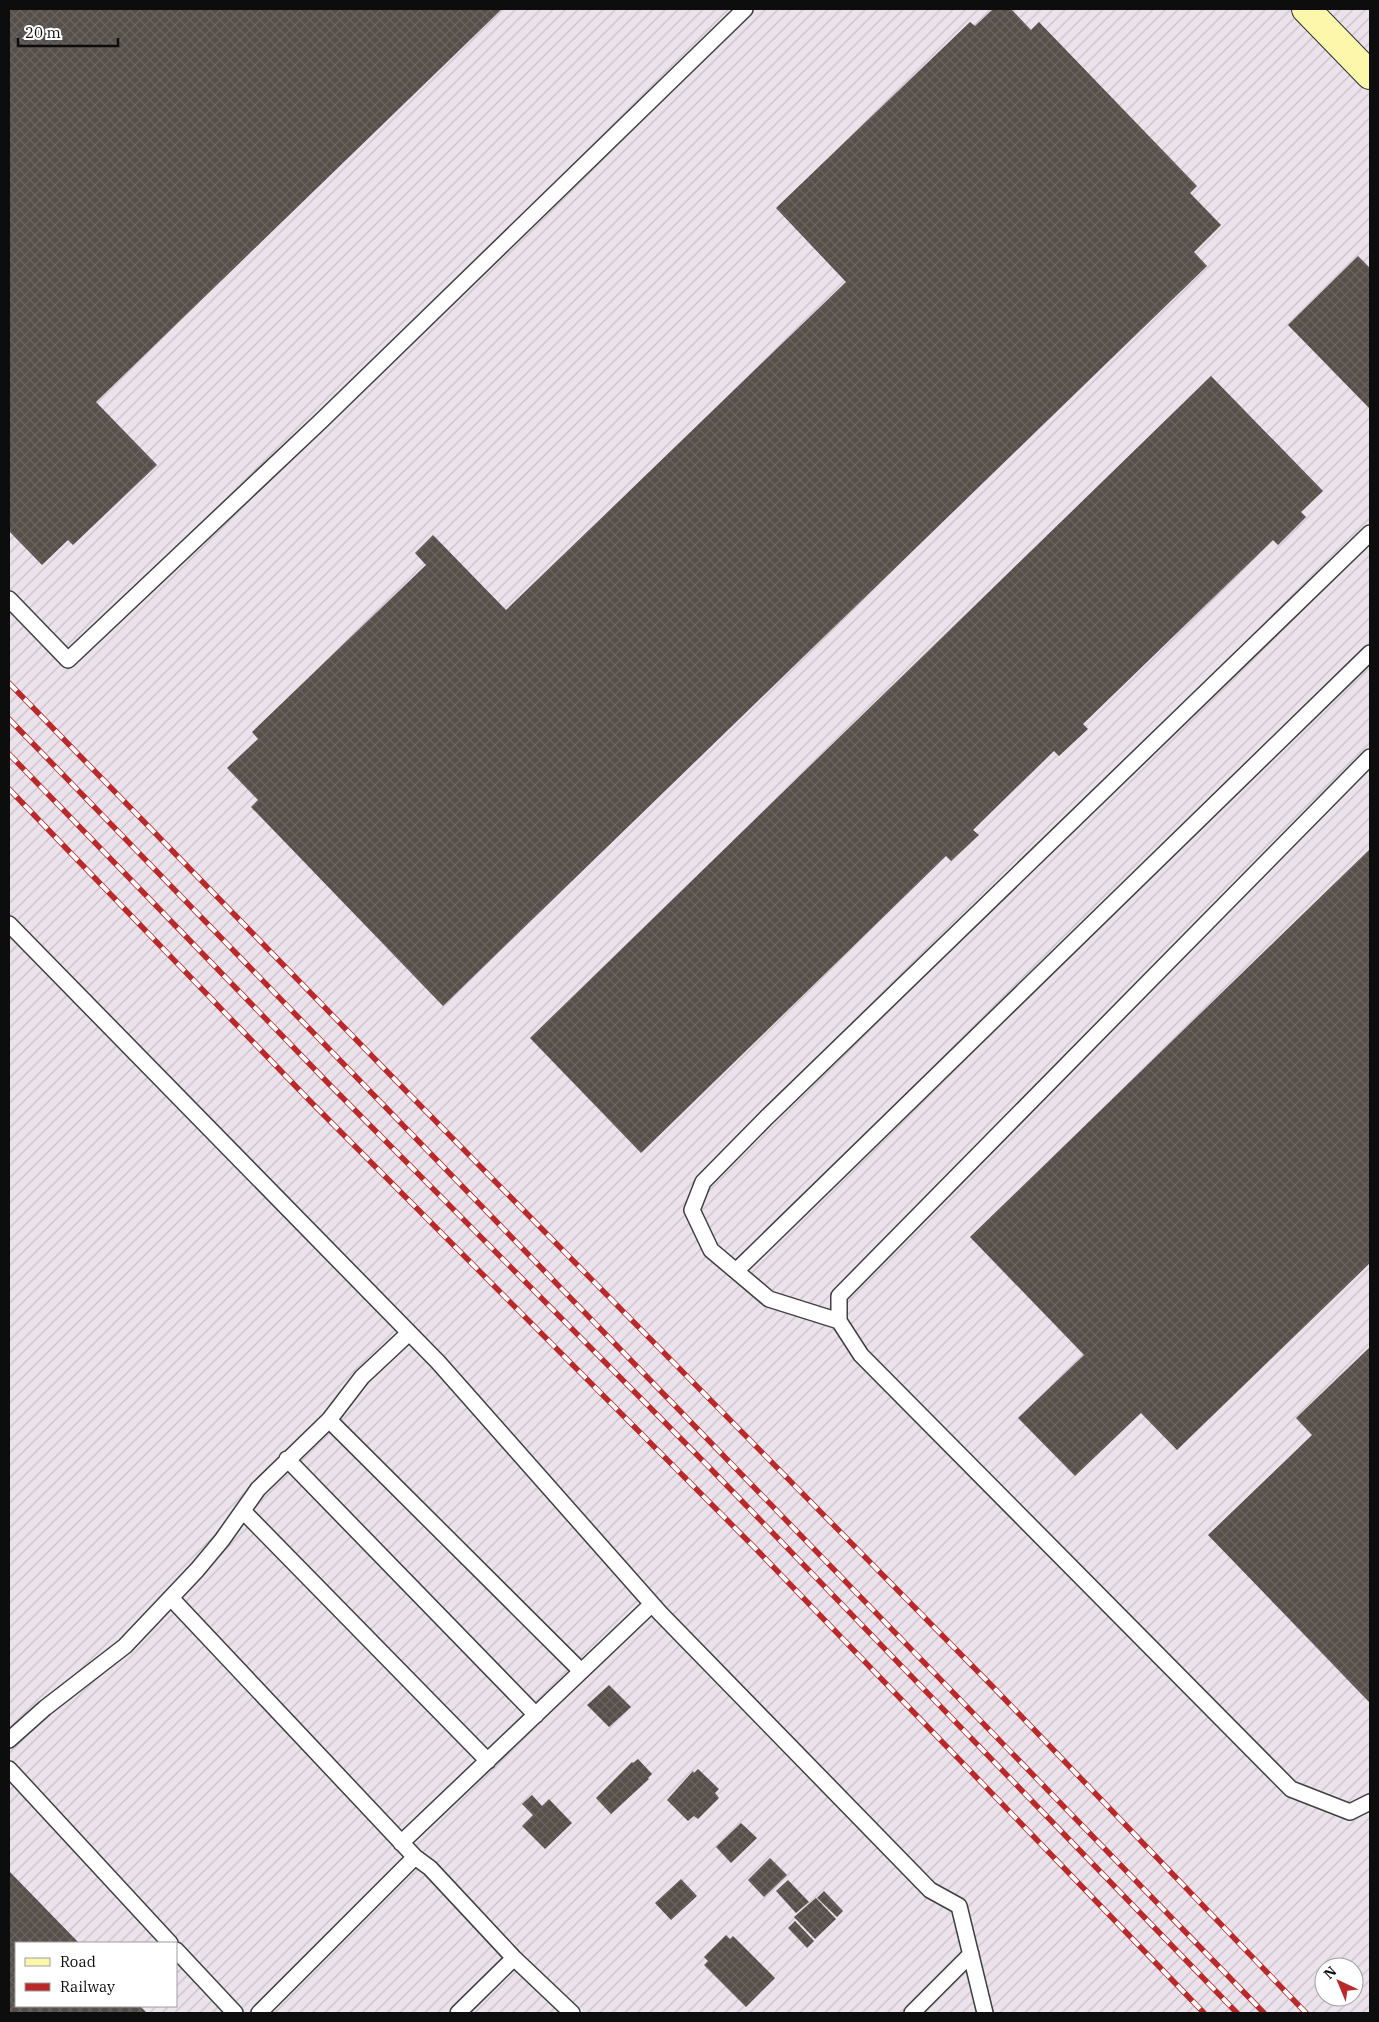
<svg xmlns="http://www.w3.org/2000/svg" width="1379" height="2022" font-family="'IBM Plex Serif',serif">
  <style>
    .industrial { fill: url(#industrial-furrows); fill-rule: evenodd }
    .building { fill: url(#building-cross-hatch) }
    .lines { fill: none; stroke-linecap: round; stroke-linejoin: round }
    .lane-casing { stroke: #404040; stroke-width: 18 }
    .secondary-casing { stroke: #2f2f2f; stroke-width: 30 }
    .lane { stroke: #fff; stroke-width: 15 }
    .secondary { stroke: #fdf7ab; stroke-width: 28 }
    .rail-casing { stroke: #ba2929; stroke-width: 5.5 }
    .rail { stroke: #fff; stroke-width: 4; stroke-dasharray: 11; stroke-linecap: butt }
  </style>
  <defs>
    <pattern id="industrial-furrows" width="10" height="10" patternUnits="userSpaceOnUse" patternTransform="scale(1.25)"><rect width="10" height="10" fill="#ebe2ec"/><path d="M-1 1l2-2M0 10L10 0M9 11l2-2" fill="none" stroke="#c8c1c9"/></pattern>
    <pattern id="building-cross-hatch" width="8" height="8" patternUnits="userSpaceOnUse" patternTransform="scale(1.25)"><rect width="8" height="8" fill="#564f4a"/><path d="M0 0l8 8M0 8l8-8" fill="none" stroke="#696460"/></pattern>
  </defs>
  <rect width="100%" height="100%" fill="#fffcee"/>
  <!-- industrial -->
  <path class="industrial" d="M9,9h1361v2004h-1361zM16,1943h160v63h-160zM1324,1967h30v30h-30z"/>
  <!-- building -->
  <path class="building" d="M9,9h493l-406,393 61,63 -84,80 -5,-5 -26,25 -33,-34z
    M993,9h18l20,21 8,-8 158,164 -7,7 31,32 -27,27 13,14 -764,740 -192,-199 7,-7 -31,-32 31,-29 -6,-7 174,-167 -11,-12 18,-18 73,75 340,-328 -70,-74 194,-186 5,4z
    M1358,256l12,12v141l-82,-84z
    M1211,376l112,115 -22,21 5,5 -28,28 -5,-5 -190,184 5,5 -29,27 -5,-5 -81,79 6,5 -28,26 -5,-5 -305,297 -111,-115z
    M1370,849v414l-193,187 -36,-37 -66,63 -57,-58 66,-63 -114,-118z
    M1370,1347v356l-162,-168 104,-100 -16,-17z
    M609,1685l22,22 -22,20 -22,-22z
    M638,1759l14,15 -4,4 1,1 -38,35 -15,-16 36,-36 1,1z
    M698,1769l21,20 -4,4 4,5 -21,21 -4,-3 -6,5 -21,-21 26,-29 1,2z
    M532,1795l10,11 7,-7 23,24 -27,26 -23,-23 11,-11 -11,-11z
    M741,1823l16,15 -26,25 -15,-16z
    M770,1858l17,17 -23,22 -16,-17z
    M9,1871l70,72h-63v63h124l7,7h-138z
    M681,1879l16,17 -26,24 -16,-17z
    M788,1880l21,22 -13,11 -20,-22z
    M824,1891l19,20 -6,6 -20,-19z
    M816,1898l20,21 -21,20 -21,-22z
    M795,1921l19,20 -7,7 -19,-20z
    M726,1935l4,4 3,-3 42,42 -29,29 -42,-42 4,-4 -4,-4z"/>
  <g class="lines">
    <defs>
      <path id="lane" d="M9,599l59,61 254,-240 423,-411
        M1370,757l-531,539v25l22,34 430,434 59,23 20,-10
        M9,924l429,438 222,251 270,277 29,16 26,107
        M736,1271l634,-618
        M839,1321l-70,-22 -58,-49 -19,-40 11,-28 64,-65 603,-584
        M329,1420l252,251
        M287,1459l249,256
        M243,1511l245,250
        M171,1598l244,259
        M9,1740l36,-32 80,-62 72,-76 25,-30 36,-51 71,-69 33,-43 47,-44
        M9,1769l161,174
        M401,1843l251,-239
        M176,1950l59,63
        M259,2013l156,-156 15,11 84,90
        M458,2013l56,-55 58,55
        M912,2013l59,-59"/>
      <path id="secondary" d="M1306,9l64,66"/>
    </defs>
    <!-- lane casing -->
    <use href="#lane" class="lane-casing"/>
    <!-- secondary casing -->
    <use href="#secondary" class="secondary-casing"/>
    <!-- lane -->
    <use href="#lane" class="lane"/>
    <!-- secondary -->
    <use href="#secondary" class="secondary"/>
    <defs>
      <path id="rail" d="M9,683l399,410 588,597 310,323
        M9,719l1255,1294
        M9,754l320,330 379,382 529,547
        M9,789l300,311 447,449 448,464"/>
    </defs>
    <!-- rail casing -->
    <use href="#rail" class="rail-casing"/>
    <!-- rail -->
    <use href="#rail" class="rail"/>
  </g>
  <!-- border -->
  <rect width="1379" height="2022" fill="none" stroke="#0d0d0d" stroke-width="20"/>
  <!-- legend -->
  <rect x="15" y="1942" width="162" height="65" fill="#ffffff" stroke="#9e9e9e"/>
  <rect x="25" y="1958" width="25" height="8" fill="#fdf7ab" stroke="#9e9e9e"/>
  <text x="60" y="1967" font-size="15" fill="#0d0d0d">Road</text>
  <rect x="25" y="1983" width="25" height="8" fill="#ba2929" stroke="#9e9e9e"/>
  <text x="60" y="1992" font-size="15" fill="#0d0d0d">Railway</text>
  <!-- north arrow -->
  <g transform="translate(1339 1982) rotate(316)"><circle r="24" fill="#ffffff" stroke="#9e9e9e"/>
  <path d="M0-4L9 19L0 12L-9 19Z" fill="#ba2929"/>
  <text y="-8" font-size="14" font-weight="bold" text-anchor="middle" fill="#0d0d0d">N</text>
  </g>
  <!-- scale -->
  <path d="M18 38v8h100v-8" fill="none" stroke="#0d0d0d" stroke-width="2.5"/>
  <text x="25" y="38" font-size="15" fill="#0d0d0d" stroke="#ffffff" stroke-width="4" paint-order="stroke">20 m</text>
</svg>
